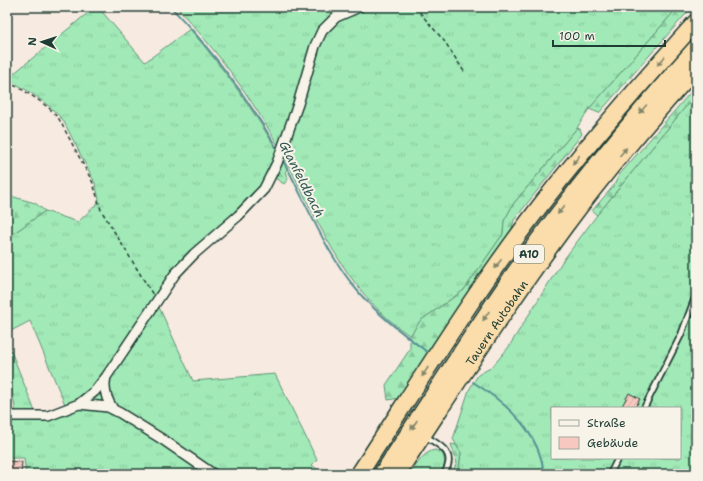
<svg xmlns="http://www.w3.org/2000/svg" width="703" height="481" font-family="'Shantell Sans',sans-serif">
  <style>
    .grass { fill: url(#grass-tufts); stroke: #609376; fill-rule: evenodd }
    .forest { fill: url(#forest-firs); stroke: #609376 }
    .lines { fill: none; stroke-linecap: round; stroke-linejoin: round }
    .stream { stroke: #559193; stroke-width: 2 }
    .building { fill: url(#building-hatch); stroke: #1f3d34 }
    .service-casing { stroke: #1f3d34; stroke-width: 8 }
    .minor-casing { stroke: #1f3d34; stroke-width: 12 }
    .motorway-casing { stroke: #1f3d34; stroke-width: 19 }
    .path { stroke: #1f3d34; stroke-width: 1.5; stroke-dasharray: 4 3; stroke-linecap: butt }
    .service { stroke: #f7f3e8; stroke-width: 4.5 }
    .minor { stroke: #f7f3e8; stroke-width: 9 }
    .motorway { stroke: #faddab; stroke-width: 16 }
    .oneway { fill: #82856a }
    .labels { text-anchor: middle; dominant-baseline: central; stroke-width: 4; stroke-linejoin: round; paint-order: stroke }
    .shield { fill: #f7f3e8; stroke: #60746a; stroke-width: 1 }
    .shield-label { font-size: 11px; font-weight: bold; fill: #1f3d34 }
    .street-label { font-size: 12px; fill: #1f3d34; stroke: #f7f3e8 }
    .water-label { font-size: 13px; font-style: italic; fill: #315954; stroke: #f7f3e8 }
  </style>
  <defs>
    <pattern id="grass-tufts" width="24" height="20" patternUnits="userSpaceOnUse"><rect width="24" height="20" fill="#a1e9b7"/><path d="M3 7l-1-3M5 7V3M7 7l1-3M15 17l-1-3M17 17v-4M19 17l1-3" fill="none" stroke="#8ac99e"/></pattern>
    <pattern id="forest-firs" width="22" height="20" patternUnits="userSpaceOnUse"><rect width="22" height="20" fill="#a1e9b7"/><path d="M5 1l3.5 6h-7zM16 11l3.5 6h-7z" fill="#8ac99e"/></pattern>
    <pattern id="building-hatch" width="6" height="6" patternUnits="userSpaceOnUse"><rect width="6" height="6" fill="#f7c8bf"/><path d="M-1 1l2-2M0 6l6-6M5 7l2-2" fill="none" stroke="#d3ada5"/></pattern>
  </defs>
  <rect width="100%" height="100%" fill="#f7eae0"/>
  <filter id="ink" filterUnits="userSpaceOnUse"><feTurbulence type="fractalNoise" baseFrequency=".025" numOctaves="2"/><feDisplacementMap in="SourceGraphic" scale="8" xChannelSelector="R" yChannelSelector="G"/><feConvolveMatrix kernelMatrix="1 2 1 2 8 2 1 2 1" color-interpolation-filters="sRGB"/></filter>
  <g filter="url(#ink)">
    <!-- grass -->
    <path class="grass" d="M95,7h3l47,55 45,-33c35,41 65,83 92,130l-7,19 -12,17 -83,77 -22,33 35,76 82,-7 42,86 -5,5 11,9h-297l-2,-16h-17v-45h9l-9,-50v-22l29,73 9,-1 21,-6 -36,-86 -23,12v-95l38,-27 33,11 19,-18 2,-5 -4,-16 -32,-63c-16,-18 -35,-30 -56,-41z
      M176,7h502l-89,102 -12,19 -63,75 -10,18 -1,13 -39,56 -44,31 -10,15c-69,-48 -91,-116 -130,-187 -28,-51 -64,-100 -104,-142z
      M696,94v380h-238l3,-21 -8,-14 16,-49 9,-15 14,-8 16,-19 54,-86 35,-47zM552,408h128v50h-128z
      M435,450l7,3c4,8 3,13 -2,21h-29c6,-10 12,-22 24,-24z"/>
    <!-- forest -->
    <path class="forest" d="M678,7h14l-93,106 -10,-4z
      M696,86v8l-99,121 -5,-4 24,-28 3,-8z
      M577,128l3,1 2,5 -68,86 -3,13 -112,165 -11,2 -2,-15 24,-36v-13l10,-15 44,-31 39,-56 1,-13 10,-18z
      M282,159l5,11 -2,2 3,7 -4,5 -9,-6z
      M7,195l28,8 10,8 -38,27z
      M451,444l5,1 5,8 -3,21h-7l6,-11z"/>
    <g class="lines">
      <!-- stream -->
      <path class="stream" d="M171,7c42,44 77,91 107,143
        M282,158c25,46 44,97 79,137 19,21 42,39 65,56
        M473,382c33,21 67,50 71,92"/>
    </g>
    <!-- building -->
    <path class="building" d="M629,393l11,6 -5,9 -13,-2z
      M7,461l15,1 -1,12h-14z"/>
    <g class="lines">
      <defs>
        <path id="service" d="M644,408l37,-73 15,-40
          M425,436c16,10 32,17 19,38
          M610,474l8,-16"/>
        <path id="minor" d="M106,377c-3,12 0,22 7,32
          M79,404l16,-13 11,-14 69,-103 19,-20 44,-38 26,-27 13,-26 21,-59 17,-58 7,-15 14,-14 23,-10
          M7,416h41l31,-12 29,3 12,6 45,28 48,33"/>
        <g id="motorway">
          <path d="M359,474c59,-90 115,-182 181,-268 49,-64 102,-124 156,-184"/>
          <path d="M382,474c41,-62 81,-126 123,-187 58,-84 123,-163 191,-239"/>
          <path id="s1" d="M397,474c55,-83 109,-168 168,-248 41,-55 85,-107 131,-158"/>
        </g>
      </defs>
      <!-- service casing -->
      <use href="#service" class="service-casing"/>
      <!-- minor casing -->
      <use href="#minor" class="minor-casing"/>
      <!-- motorway casing -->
      <use href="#motorway" class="motorway-casing"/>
      <!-- path -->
      <path class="path" d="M415,7l30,35 20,31
        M7,83l11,4 19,12 13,10 9,10 34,64 8,27 52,85"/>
      <!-- service -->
      <use href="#service" class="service"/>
      <!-- minor -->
      <use href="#minor" class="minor"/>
      <!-- motorway -->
      <use href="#motorway" class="motorway"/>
    </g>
    <!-- one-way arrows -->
    <defs><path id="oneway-solid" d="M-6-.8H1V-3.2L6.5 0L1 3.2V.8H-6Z"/></defs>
    <g class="oneway">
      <use href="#oneway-solid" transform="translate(661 61) rotate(132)"/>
      <use href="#oneway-solid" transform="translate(643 109) rotate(130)"/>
      <use href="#oneway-solid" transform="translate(623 152) rotate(-50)"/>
      <use href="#oneway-solid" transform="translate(576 160) rotate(128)"/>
      <use href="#oneway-solid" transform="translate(561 210) rotate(128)"/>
      <use href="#oneway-solid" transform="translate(498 264) rotate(126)"/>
      <use href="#oneway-solid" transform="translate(486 316) rotate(123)"/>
      <use href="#oneway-solid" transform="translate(425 372) rotate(123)"/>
      <use href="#oneway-solid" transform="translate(414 425) rotate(123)"/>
    </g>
  </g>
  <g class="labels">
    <!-- shield labels -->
    <rect class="shield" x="514" y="245" width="30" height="18" rx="3"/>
    <g class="shield-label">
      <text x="529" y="254">A10</text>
    </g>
    <!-- street labels -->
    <g class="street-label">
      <text stroke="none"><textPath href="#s1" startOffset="181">Tauern Autobahn</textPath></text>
    </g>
    <!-- water labels -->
    <g class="water-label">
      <text transform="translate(302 179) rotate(63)">Glanfeldbach</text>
    </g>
  </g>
  <!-- margin -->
  <rect width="703" height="481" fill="none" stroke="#f7f3e8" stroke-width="24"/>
  <rect x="12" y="12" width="679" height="457" fill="none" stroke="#1f3d34" stroke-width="1.5" filter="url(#ink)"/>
  <!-- legend -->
  <rect x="551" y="407" width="130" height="52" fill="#f7f3e8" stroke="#a1aaa0"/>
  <rect x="559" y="420" width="20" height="6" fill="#f7f3e8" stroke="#a1aaa0"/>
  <text x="587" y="427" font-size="12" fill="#1f3d34">Straße</text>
  <rect x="559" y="437" width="20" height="12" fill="#f7c8bf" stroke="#a1aaa0"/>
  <text x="587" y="447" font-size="12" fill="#1f3d34">Gebäude</text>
  <!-- north arrow -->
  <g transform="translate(42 42) rotate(273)" stroke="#f7f3e8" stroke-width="3" paint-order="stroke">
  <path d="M0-3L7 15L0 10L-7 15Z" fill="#1f3d34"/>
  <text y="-6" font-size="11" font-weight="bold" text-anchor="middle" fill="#1f3d34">N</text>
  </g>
  <!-- scale -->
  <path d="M553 40v6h112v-6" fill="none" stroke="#1f3d34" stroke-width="2"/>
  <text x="559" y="40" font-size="12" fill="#1f3d34" stroke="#f7f3e8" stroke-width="3" paint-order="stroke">100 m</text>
</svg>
